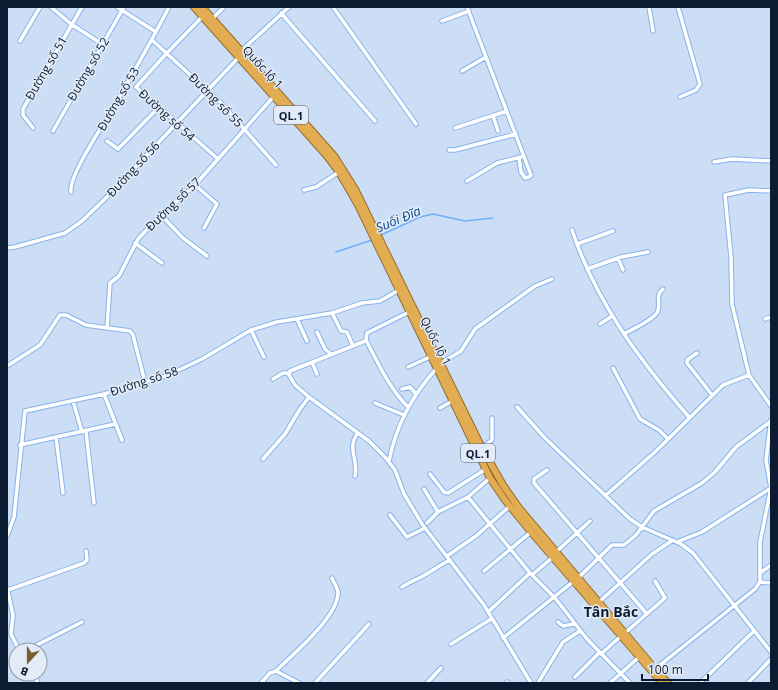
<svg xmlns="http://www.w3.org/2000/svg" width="778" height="690" font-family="'Open Sans',sans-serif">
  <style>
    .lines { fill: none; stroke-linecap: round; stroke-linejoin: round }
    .stream { stroke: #73aefa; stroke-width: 1.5 }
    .minor-casing { stroke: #86b2eb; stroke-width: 5.5 }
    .trunk-casing { stroke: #926d2c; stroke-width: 8 }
    .minor { stroke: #fff; stroke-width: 3.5 }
    .trunk { stroke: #e2ac53; stroke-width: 6 }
    .labels { text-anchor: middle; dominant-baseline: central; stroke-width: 3; stroke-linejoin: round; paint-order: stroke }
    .shield { fill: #e2ebf7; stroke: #4c5a6d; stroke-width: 1 }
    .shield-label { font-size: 11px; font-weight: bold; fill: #0b1c32 }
    .street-label { font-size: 12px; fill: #0b1c32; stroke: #e2ebf7 }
    .water-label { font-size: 13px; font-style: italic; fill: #094789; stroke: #e2ebf7 }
    .quarter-label { font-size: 14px; font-weight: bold; fill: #0b1c32; stroke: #e2ebf7 }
  </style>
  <rect width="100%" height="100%" fill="#ccdef6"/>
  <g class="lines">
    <!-- stream -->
    <path class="stream" d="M381,235l39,-18 13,-3 32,7 28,-3
      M336,252l36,-12"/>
    <defs>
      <path id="minor" d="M51,7l20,17 31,20
        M117,7l39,25
        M333,7l83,117
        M467,7l64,168 -2,2 -4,1 -4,-6 -2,-14
        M649,7l4,24
        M678,7l22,77 -4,6 -16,7
        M281,13l94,108
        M202,17l-35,36 -31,34 81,71
        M212,19l12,-12
        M442,21l27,-10
        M152,40l69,63 55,62
        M20,41l20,-34
        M241,51l48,-44
        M462,71l24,-14
        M493,116l5,15
        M33,128l-10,-13v-6l59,-102
        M455,128l52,-17
        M53,131l71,-124
        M107,141l11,8 41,-42
        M449,150h6l61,-16
        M714,162l18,-3 39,2
        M467,181l30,-18 24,-6
        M195,185l22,19 -13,24
        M304,190l12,-3 23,-15
        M71,192c-3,-17 39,-77 48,-94 17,-30 34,-60 50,-91
        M161,215l22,23 24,18
        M572,230c24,72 68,131 117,187
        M135,243l27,20
        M577,244l36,-13
        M7,248l8,-1 50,-14 17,-12 29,-28 128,-136
        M618,258l5,12
        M587,269l34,-12 27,-5
        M409,312l-42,21 -1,7 -3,2 -73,29 -1,4 6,10 14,12 60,44 16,16 10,13 9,24 18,30 62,81 47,78
        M332,313l9,18 6,1 6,14
        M297,319l10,22
        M765,319l6,-2
        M600,324l12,-8
        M107,328l3,-45 9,-7 19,-37 21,-22 36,-32 79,-89
        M251,330l13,27
        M317,332l8,17 6,5
        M624,334c10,-6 26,-12 33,-21 5,-9 -3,-17 6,-24
        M366,340c12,23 23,48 42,67
        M697,353l-10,7v3l25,32
        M312,362l5,12
        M441,363l20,-12 14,-22 60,-43 17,-7
        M7,366l33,-21 20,-30h6l20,10 44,6 3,4 12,47
        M408,367l24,-11
        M613,368l27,51 19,11 9,9
        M749,375l22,31
        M273,379l10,-6h6
        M402,389l8,-2 6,7
        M104,394l18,46
        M73,401l9,31
        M375,403l29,12
        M517,407l28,31 85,81 12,8 39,17 12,9 78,99
        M440,408l14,-8
        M86,431l8,72
        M56,437l7,56
        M20,445l95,-21
        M482,448l10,-8v-22
        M263,459l22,-25 15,-25 9,-12
        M389,461c7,-35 23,-66 48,-93
        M547,470l-13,9v4l113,131
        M430,474l14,18 4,1 38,-24
        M355,476c4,-16 -9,-28 3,-43
        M490,478l-22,19 62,76 25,25 32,41 43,44
        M424,489l14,23 30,-15
        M606,495l49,-43 68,-67 26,-10 -17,-71 -1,-47 -6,-62 24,-5 22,1
        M390,515l17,22 18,-9
        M427,523l11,-11
        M7,536l7,-19 11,-106 79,-17 62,-18 36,-17 49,-29 26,-8 55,-9 30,-10 18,-2 19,-11
        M677,542l25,-10 69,-44
        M556,552l34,-31
        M447,556l29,-20 34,-30
        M484,571l47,-39
        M760,573l11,-8
        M532,575l21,-18
        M578,578l34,-33h12l12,-10 18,-24 48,-28 13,-11 21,-25 35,-26
        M760,582l11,1
        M402,587c6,-4 11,-6 17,-9 11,-5 20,-13 31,-18
        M7,588l6,27 -2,19 8,16
        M8,590l76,-27 3,-3 -1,-9
        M599,602l53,-48 21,-14
        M488,612l42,-39
        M558,622l5,4 11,-2
        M625,633l40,-35 -10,-17
        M503,638l71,-57
        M451,644l40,-25
        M27,650l55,-28
        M601,654l20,-18
        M655,669l100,-80 5,-7v-40l11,-54 -5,-28 5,-40
        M276,671c17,-17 63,-55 62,-79 -1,-5 -4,-9 -6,-14
        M33,674l5,9
        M575,677l25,-25
        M507,682v1
        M261,683l9,-10 6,-2 23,12
        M315,683l54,-59
        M427,683l14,-15
        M538,683l25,-41 17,-11
        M610,683l29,-26
        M700,683l54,-52
        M748,683l23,-24"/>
      <path id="trunk" d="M194,7l133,149 12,16 19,33 132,273 15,22 26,32 131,151
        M202,7l133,150 20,32 127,259 21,37 16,23 131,155
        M657,671l11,12"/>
    </defs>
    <!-- minor casing -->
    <use href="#minor" class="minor-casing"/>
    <!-- trunk casing -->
    <use href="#trunk" class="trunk-casing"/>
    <!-- minor -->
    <use href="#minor" class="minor"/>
    <!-- trunk -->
    <use href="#trunk" class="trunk"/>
  </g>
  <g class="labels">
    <!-- shield labels -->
    <g class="shield">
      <rect x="274" y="106" width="34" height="18" rx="3"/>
      <rect x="461" y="444" width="34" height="18" rx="3"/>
    </g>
    <g class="shield-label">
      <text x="291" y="115">QL.1</text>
      <text x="478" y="453">QL.1</text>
    </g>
    <!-- street labels -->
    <g class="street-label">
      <text transform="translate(263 67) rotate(47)">Quốc lộ 1</text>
      <text transform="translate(46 68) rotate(-60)">Đường số 51</text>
      <text transform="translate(88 69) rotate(-60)">Đường số 52</text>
      <text transform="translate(118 99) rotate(-60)">Đường số 53</text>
      <text transform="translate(216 100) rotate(45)">Đường số 55</text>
      <text transform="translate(167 115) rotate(42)">Đường số 54</text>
      <text transform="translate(133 169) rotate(-47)">Đường số 56</text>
      <text transform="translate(173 204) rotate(-44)">Đường số 57</text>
      <text transform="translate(436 341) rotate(63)">Quốc lộ 1</text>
      <text transform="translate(144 381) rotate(-18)">Đường số 58</text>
    </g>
    <!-- water labels -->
    <g class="water-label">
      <text transform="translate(398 219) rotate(-23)">Suối Đĩa</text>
    </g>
    <!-- quarter labels -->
    <g class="quarter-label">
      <text x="611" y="611">Tân Bắc</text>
    </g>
  </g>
  <!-- border -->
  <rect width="778" height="690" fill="none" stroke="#0b1c32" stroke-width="16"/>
  <!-- north arrow -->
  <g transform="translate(28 662) rotate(201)"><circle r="19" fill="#e2ebf7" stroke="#8c98a8"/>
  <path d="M0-3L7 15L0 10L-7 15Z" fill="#7b5d32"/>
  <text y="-6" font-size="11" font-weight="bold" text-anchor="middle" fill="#0b1c32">B</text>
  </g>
  <!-- scale -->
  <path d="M642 674v6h66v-6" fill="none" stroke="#0b1c32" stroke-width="2"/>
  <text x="648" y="674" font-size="12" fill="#0b1c32" stroke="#e2ebf7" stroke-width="3" paint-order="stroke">100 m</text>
</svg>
